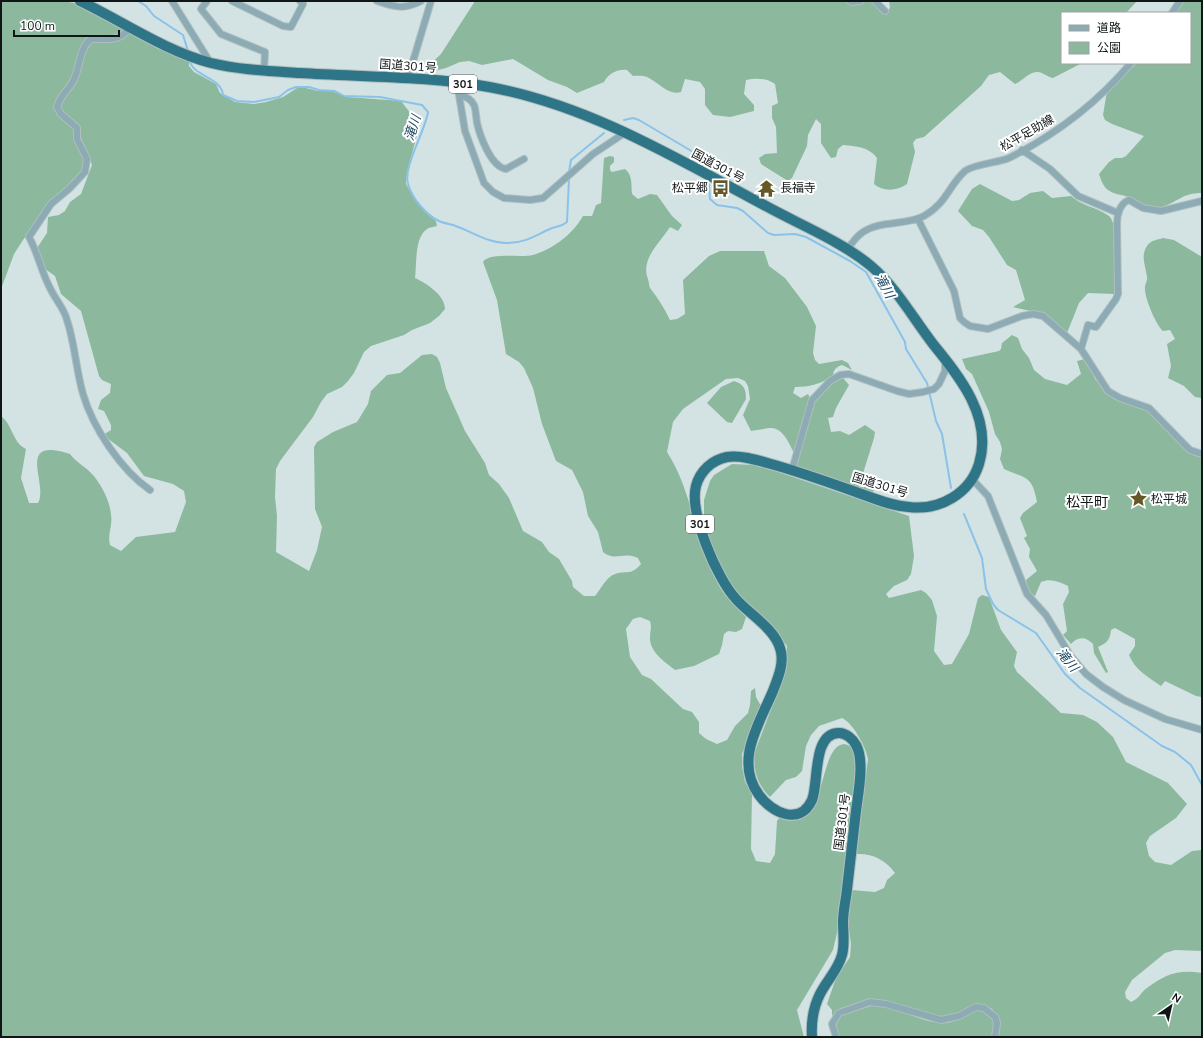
<svg xmlns="http://www.w3.org/2000/svg" width="1203" height="1038" font-family="'Nunito Sans','Noto Sans JP',sans-serif">
  <style>
    .green { fill: #8cb99d }
    .lines { fill: none; stroke-linecap: round; stroke-linejoin: round }
    .stream { stroke: #8ac2e9; stroke-width: 2 }
    .minor-casing { stroke: #b0bebe; stroke-width: 8 }
    .trunk-casing { stroke: #b0bebe; stroke-width: 12 }
    .minor { stroke: #8cabb4; stroke-width: 6 }
    .trunk { stroke: #2e7587; stroke-width: 10 }
    .labels { text-anchor: middle; dominant-baseline: central; stroke-width: 4; stroke-linejoin: round; paint-order: stroke }
    .shield { fill: #fff; stroke: #585b5c; stroke-width: 1 }
    .shield-label { font-size: 11px; font-weight: bold; fill: #101516 }
    .street-label { font-size: 12px; fill: #101516; stroke: #fff }
    .poi-label { font-size: 12px; fill: #101516; stroke: #fff; text-anchor: start }
    .water-label { font-size: 13px; font-style: italic; fill: #1b4661; stroke: #fff }
    .quarter-label { font-size: 14px; fill: #101516; stroke: #fff }
  </style>
  <rect width="100%" height="100%" fill="#d3e3e3"/>
  <!-- green -->
  <path class="green" d="M1,1h63l10,2 49,26 1,3 -4,3 -32,4 -16,40 -17,24 20,26 10,32 -3,13 -28,25 -31,41 -9,14 -13,35z
    M475,1h373l6,3 16,-3 15,12 5,-5 -1,-7h248l-11,12h-64v50h20l-29,15c-5,-1 -11,-6 -15,-6 -10,0 -15,9 -23,12l-15,-12 -11,3 -8,11 -57,51 -8,2 -3,4 2,9 -8,32c-10,7 -24,8 -33,0l3,-26c-8,-11 -21,-12 -34,-13l-5,4 -2,8 -5,1 -10,-15v-19l-5,-5 -8,16 -1,11 -15,32 -4,3 -27,-17 -2,-6 6,-4 12,-1 -1,-26 -4,-9v-12l6,-3 -3,-19c-9,-6 -18,-6 -29,-4l-2,14 10,11v6l-24,6 -17,-2 -8,-10v-16l-5,-7 -15,-3 -4,13c-12,4 -22,-9 -32,-14 -5,-3 -11,-2 -16,-2l-6,-6c-9,-1 -18,3 -23,12l-27,11 -10,-6 -19,-7 -35,-21 -31,6 -13,-4 -9,1 -14,6 -16,4 -4,-4 15,-14z
    M1175,1h27v192c-20,0 -24,9 -40,14 -13,4 -24,-6 -34,-10 -8,-3 -13,-2 -20,-7 -5,-4 -7,-10 -9,-16l10,-12 6,-4h7l4,-2 18,-20 -32,-12 -7,-4 -2,-5 4,-24 30,-28h53v-50h-13l-3,-10z
    M130,33l29,16 30,12v5l5,6 22,12 4,9 15,9 19,2 12,-2 17,-5 14,-9h9l12,3h14l15,6 54,4 10,13 6,21 -10,37 -1,12 8,14 12,15 10,8 1,5c-3,1 -7,1 -10,3 -13,9 -10,35 -12,49 11,5 30,17 30,31l-6,7 -9,7 -18,7 -8,5 -33,11 -7,6 -10,21 -6,8 -6,6 -15,7 -6,8 -8,15 -33,44 -4,8 -1,28 2,19 -1,36 33,19 8,-21 5,-23 -7,-18 -1,-62 3,-5 16,-10 24,-10 11,-18 3,-13 16,-16 13,-2 22,-18 10,-1 5,3 3,6 6,25 19,43 20,32 4,12 10,9 10,14 14,33 19,11 7,10 10,7 13,22 1,6 11,9h11c6,-7 11,-19 20,-22 12,-4 16,2 26,-10l-3,-6c-16,-7 -22,4 -35,-6l-5,-20 -10,-16 -5,-24 -11,-22 -16,-9 -14,-37 -9,-36 -9,-20 -5,-6 -13,-8 -9,-54 -14,-38c6,-10 39,-4 50,-7 20,-6 40,-21 50,-39h9l4,-11 5,-2 3,-45 6,-2 4,1v5l-4,4v4l2,2 13,-3c8,6 6,16 7,25l6,5 12,-5 7,1 15,21 10,9 -4,6 -8,-4c-10,16 -30,32 -22,52 1,3 1,7 2,9 8,10 14,20 20,32l7,-1 8,-5 -2,-34 26,-24 11,-5h44l5,15 16,12 22,29 9,19 -3,27 2,7 4,4 23,-4 6,3 4,7 -10,-5c-6,2 -9,5 -9,11 -12,8 -24,11 -38,11l-2,6 8,5 7,-4 2,4 -15,57c-5,-10 -12,-28 -25,-27 -7,1 -13,2 -19,3l-8,-16 7,-16 -2,-13 -3,-5 -7,-3 -12,1 -43,30 -10,13 -6,30c26,40 28,91 51,132 7,13 18,23 28,33l-4,12 -6,3 -8,-1 -4,3 -2,11 -3,9 -25,12 -19,4c-10,-8 -26,-18 -25,-33 0,-6 2,-9 0,-16l-10,-4 -7,2 -7,10 4,28 12,18 9,4 32,30 9,3 7,10v11l7,6 11,5 10,-4 8,-14 13,-13 2,-8 1,-14 4,-3 1,9 5,9 -19,48v12l3,16 7,11 -1,56 5,12 14,2 5,-9 2,-33 2,-3c51,19 37,-74 66,-74 14,4 11,22 11,34l-19,155 -4,17 -36,60 7,27h-803v-621c12,9 11,26 25,33l-5,29 8,25h9c11,-19 -24,-67 32,-49 7,9 16,13 23,21 9,11 17,26 18,40 2,10 -4,20 -1,30l11,6 15,-14 39,-5 11,-30 -2,-11 -11,-7 -29,-8 -17,-23 -24,-18 8,-5v-5l-7,-14 -6,-2 3,-9 9,-7 1,-9 -9,-4 -3,-4 -18,-65 -20,-17 -6,-18 -10,-7 -8,-21 10,-15 1,-16 11,-2 6,-4 5,-9 11,-8 11,-29 -13,-32 -20,-24 25,-58 8,-11z
    M980,184l32,17 7,-1 11,-7 13,-2 9,7 19,-2c10,10 26,11 38,20 10,8 7,57 7,72l-2,6 -26,-1 -9,10 -12,30 -24,-19 -30,-7 12,-7 -9,-30 -9,-5 -18,-28 -6,-7 -11,-4 -14,-15 14,-22z
    M1163,238l11,2 28,17v141l-7,-1 -11,-11 -16,-8 3,-12 -4,-22 8,-5 -5,-9 -7,1c-7,-6 -18,-32 -18,-42 -1,-4 3,-8 2,-12 -1,-10 -7,-21 0,-31 4,-6 10,-6 16,-8z
    M1012,335l6,3 4,11 7,9 5,12 11,9 22,6 14,-11 -4,-13 8,-2 6,8 4,12 16,17 37,14 41,41 7,5 6,1v240l-6,-1 -31,-15 -4,5c-14,-10 -25,-15 -32,-31l6,-9v-7l-20,-11 -4,2c-1,10 -4,13 -13,17l10,25 -2,1 -12,-20 -1,-9c-7,-7 -14,-8 -22,0l-8,-9 4,-4 -4,-27 6,-12 -1,-6c-9,-4 -17,-8 -27,-4l-6,14 -3,-1 -4,-5 -2,-10 11,-9 -8,-14 1,-8 -6,-11 3,-2 -7,-18 3,-5 14,-11c-5,-28 -12,-23 -33,-33l-4,-10 2,-10 -2,-7 -5,-8 -6,-22 -17,-38 -6,-5 -4,-10 37,-8 2,-2 1,-6z
    M840,378h3l6,7 -13,23 -3,9 -5,1 3,14 9,-1 9,4 16,-10 10,7 -1,6 -13,42 12,7 1,3 -1,2 -78,-26 18,-65 17,-17z
    M734,381c10,3 12,8 12,18l-14,24 -5,-1 -20,-19 14,-16z
    M732,464l22,1 21,6 134,45 5,40 -3,18 -4,6 -13,6 -8,8 3,4 32,-8 5,3 6,7 5,16 -3,35 10,14 8,-1 17,-30 9,-36 4,-3 7,2 12,33 16,22 -3,14 3,6 44,41 22,2 14,7 16,15 13,25 42,21 19,21 -11,14 -26,18 -4,7 3,13 6,6 16,3 21,-14 10,-1v101l-27,-1 -10,3 -33,27 -7,12 1,6 5,4c10,-5 9,-9 16,-14 18,-14 32,-19 55,-15v64h-204l2,-7 -2,-12 -6,-9 -9,-4h-10l-17,9 -11,3 -11,-1 -55,-16 -38,8 -9,8v-6l-5,-6 9,-26 14,-21 1,-13 -3,-21 4,-33 23,2 9,-4 3,-8 8,-7c-9,-13 -23,-20 -39,-19l12,-95c-2,-12 -15,-36 -26,-41l-23,8 -8,9 -5,11 -4,25 -6,6 -10,3 -16,17c-13,-13 -16,-26 -16,-43l32,-84 1,-24 -15,-19 -25,-22 -18,-21 -17,-37 -8,-26v-21l6,-19 4,-6z
    M874,1005c23,2 51,19 72,18 13,-1 26,-17 38,-12 11,4 12,16 8,26h-153l-3,-11 3,-10z"/>
  <g class="lines">
    <!-- stream -->
    <path class="stream" d="M138,1l8,5 8,10 29,19 5,16
      M189,59c4,19 32,17 34,36l14,6 17,1 25,-5 9,-7 8,-3h13l10,3 16,1 9,5 36,1 42,8 6,7c-3,20 -25,54 -20,72 4,14 18,31 31,37 4,2 10,3 14,4 18,6 36,19 55,18 17,0 28,-8 42,-14 7,-3 11,-2 17,-7l2,-43
      M624,120l9,-2 6,2 66,39 3,7
      M569,172l2,-12 33,-27
      M709,184l1,15 7,6 20,3 6,3 25,22 6,2 21,-1 11,3 44,24 16,11 39,70 1,7 21,34 9,38 6,13 9,54
      M964,514l18,44 4,31 7,15 5,6 38,23 29,41 15,14 82,58 13,6 16,13 11,20"/>
    <defs>
      <path id="minor" d="M172,1l38,61
        M207,1l-6,8 20,25 44,18 -1,19
        M232,1l51,25 8,1 12,-23 -3,-3
        M377,1c17,6 27,9 44,0
        M850,1l2,1 8,-1
        M875,1l10,10
        M1172,13l8,-12
        M129,28c-10,15 -22,10 -38,11 -13,10 -10,30 -19,44 -5,8 -12,13 -15,24l4,7 16,14v11l10,20 -2,13 -16,17 -18,15 -22,33c9,16 12,34 21,51 5,11 14,20 17,32 8,24 9,50 16,74 10,34 38,76 67,96
        M408,78l23,-77
        M457,83l8,48 19,52 9,9 11,6 26,2 13,-2 50,-44 33,-22
        M459,95c6,1 12,4 15,10 2,5 2,12 3,18 3,13 14,44 29,46l18,-10
        M1022,150l28,19 28,27 40,17
        M918,219l36,72 6,27 4,4 6,4 18,3 34,-13 11,-2 10,2 38,33 27,42 12,7 29,10 41,42 12,4
        M847,250c4,-6 10,-14 16,-18 18,-12 42,-6 61,-16 23,-13 25,-31 41,-45 9,-7 32,-8 44,-13 46,-23 88,-55 122,-95
        M1081,349l7,-24 8,2 20,-28 2,-5 -1,-71c0,-8 3,-20 12,-23l14,8 18,3 41,-10
        M792,470l20,-70 18,-19 10,-6 9,-1 48,17 12,3 14,-2 11,-3 5,-5 6,-13v-12
        M972,479l16,17 39,98 19,21 24,40 16,19 17,13 21,13 41,19 37,11
        M836,1037l-4,-13 7,-11 31,-11 16,2 55,16 18,-4 17,-9 8,1 11,9 2,6 -2,14"/>
      <path id="trunk" d="M80,1c44,21 83,49 131,62 29,7 59,8 89,10 62,4 127,3 189,14 99,18 187,71 275,118 34,19 77,36 107,61 25,21 42,52 62,78 27,33 60,74 46,120 -9,29 -39,47 -70,43 -18,-1 -36,-9 -53,-15 -28,-10 -56,-20 -85,-28 -14,-4 -30,-9 -44,-7 -15,3 -27,14 -31,29 -7,27 21,93 40,113 13,15 38,29 44,49 5,14 -2,30 -7,43 -14,33 -39,70 -14,104 12,17 41,32 53,5 7,-17 0,-67 27,-67 7,0 14,6 17,12 9,16 2,49 0,66 -3,26 -6,52 -9,78 -1,11 -4,22 -4,33 0,11 2,22 -1,33 -4,15 -15,25 -22,39 -7,14 -9,28 -8,43"/>
    </defs>
    <!-- minor casing -->
    <use href="#minor" class="minor-casing"/>
    <!-- trunk casing -->
    <use href="#trunk" class="trunk-casing"/>
    <!-- minor -->
    <use href="#minor" class="minor"/>
    <!-- trunk -->
    <use href="#trunk" class="trunk"/>
  </g>
  <!-- icons -->
  <defs>
    <symbol id="bus-bare" viewBox="-9 -9 18 18"><path d="M-5-6H5V4H4V6H2V4H-2V6H-4V4H-5ZM-3.5-4V0h7V-4ZM-3.5 1.2v1.5H-2V1.2ZM2 1.2v1.5H3.5V1.2Z" fill="#655824" stroke="#fff" stroke-width="2.5" paint-order="stroke"/></symbol>
    <symbol id="temple-bare" viewBox="-9 -9 18 18"><path d="M0-6L5-2H3V0L6.5 2.5H4V6H1.5V3h-3V6H-4V2.5H-6.5L-3 0V-2H-5Z" fill="#655824" stroke="#fff" stroke-width="2.5" paint-order="stroke"/></symbol>
    <symbol id="sight-bare" viewBox="-9 -9 18 18"><path d="M0-6L1.8-2.2L6-1.7L2.9 1.2L3.7 5.4L0 3.3L-3.7 5.4L-2.9 1.2L-6-1.7L-1.8-2.2Z" fill="#655824" stroke="#fff" stroke-width="2.5" paint-order="stroke"/></symbol>
  </defs>
  <g fill-rule="evenodd">
    <use href="#bus-bare" x="708" y="176" width="25" height="25"/>
    <use href="#temple-bare" x="754" y="176" width="25" height="25"/>
    <use href="#sight-bare" x="1126" y="486" width="25" height="25"/>
  </g>
  <g class="labels">
    <!-- shield labels -->
    <g class="shield">
      <rect x="449" y="75" width="28" height="18" rx="3"/>
      <rect x="686" y="515" width="28" height="18" rx="3"/>
    </g>
    <g class="shield-label">
      <text x="463" y="84">301</text>
      <text x="700" y="524">301</text>
    </g>
    <!-- street labels -->
    <g class="street-label">
      <text transform="translate(408 66) rotate(4)">国道301号</text>
      <text transform="translate(1027 133) rotate(-30)">松平足助線</text>
      <text transform="translate(718 166) rotate(28)">国道301号</text>
      <text transform="translate(880 485) rotate(17)">国道301号</text>
      <text transform="translate(842 822) rotate(-83)">国道301号</text>
    </g>
    <!-- poi labels -->
    <g class="poi-label">
      <text x="708" y="188" text-anchor="end">松平郷</text>
      <text x="780" y="188">長福寺</text>
      <text x="1151" y="499">松平城</text>
    </g>
    <!-- water labels -->
    <g class="water-label">
      <text transform="translate(413 128) rotate(-72)">滝川</text>
      <text transform="translate(884 286) rotate(61)">滝川</text>
      <text transform="translate(1067 660) rotate(51)">滝川</text>
    </g>
    <!-- quarter labels -->
    <g class="quarter-label">
      <text x="1087" y="502">松平町</text>
    </g>
  </g>
  <!-- border -->
  <rect width="1203" height="1038" fill="none" stroke="#101516" stroke-width="4"/>
  <!-- legend -->
  <rect x="1061" y="12" width="130" height="52" fill="#ffffff" stroke="#9fa1a2"/>
  <rect x="1069" y="25" width="20" height="6" fill="#8cabb4" stroke="#9fa1a2"/>
  <text x="1097" y="32" font-size="12" fill="#101516">道路</text>
  <rect x="1069" y="42" width="20" height="12" fill="#8cb99d" stroke="#9fa1a2"/>
  <text x="1097" y="52" font-size="12" fill="#101516">公園</text>
  <!-- north arrow -->
  <g transform="translate(1171 1006) rotate(34)" stroke="#ffffff" stroke-width="3" paint-order="stroke">
  <path d="M0-3L7 15L0 10L-7 15Z" fill="#101516"/>
  <text y="-6" font-size="11" font-weight="bold" text-anchor="middle" fill="#101516">N</text>
  </g>
  <!-- scale -->
  <path d="M14 30v6h105v-6" fill="none" stroke="#101516" stroke-width="2"/>
  <text x="20" y="30" font-size="12" fill="#101516" stroke="#ffffff" stroke-width="3" paint-order="stroke">100 m</text>
</svg>
